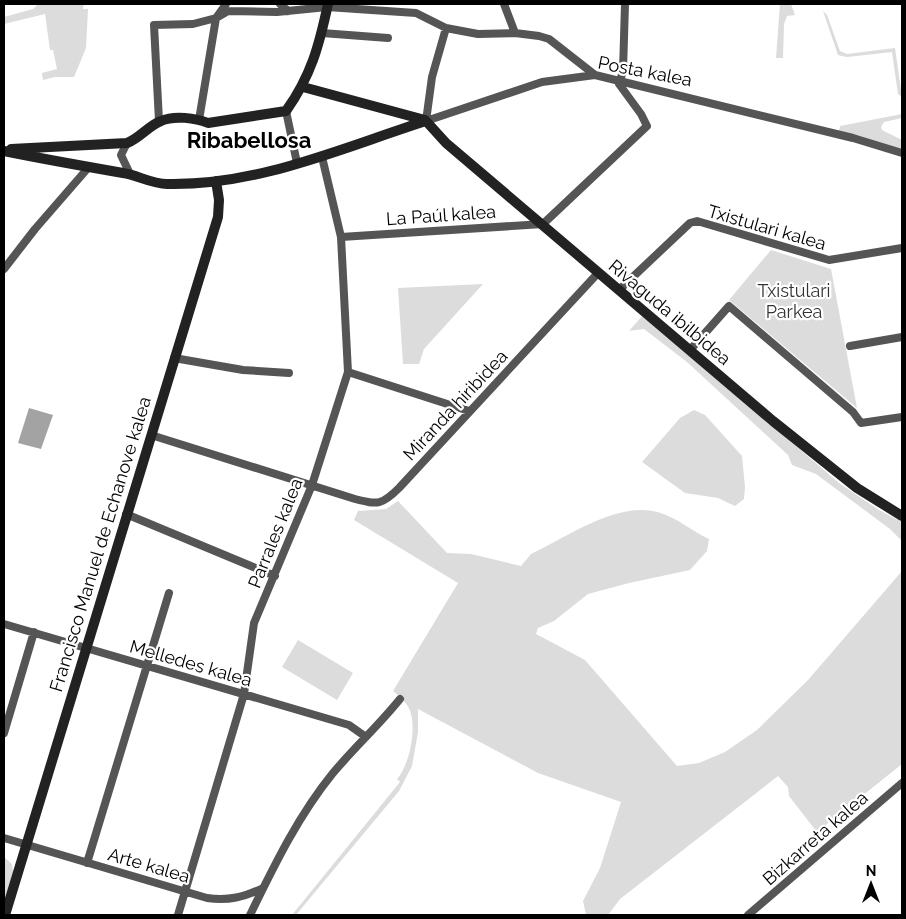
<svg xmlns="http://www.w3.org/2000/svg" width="906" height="919" font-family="Raleway,sans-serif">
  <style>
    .green { fill: #dcdcdc }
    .water { fill: #a3a3a3 }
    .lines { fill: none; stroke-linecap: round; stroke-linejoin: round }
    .street { stroke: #555; stroke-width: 8 }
    .secondary { stroke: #222; stroke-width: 10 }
    .labels { text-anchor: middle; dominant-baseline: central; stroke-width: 4.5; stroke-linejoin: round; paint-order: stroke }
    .street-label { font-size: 18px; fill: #000; stroke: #fff }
    .park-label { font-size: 18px; fill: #333; stroke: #fff }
    .district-label { font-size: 22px; font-weight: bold; fill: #000; stroke: #fff }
  </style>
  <rect width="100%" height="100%" fill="#fff"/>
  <!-- green -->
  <path class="green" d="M38,4h46l-1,5h5l-2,39 -12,29h-19l-12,3 -1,-7 15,-4 -4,-19h-3l-5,-36 -41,10v-7l29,-8z
    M780,4h11l4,11 -8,1 -3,8 -1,34h-7z
    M823,11l4,4 13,36 7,3 48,-6 7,49 -4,-3 -6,-42 -45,5 -9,-2z
    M902,114v4l-18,4 -3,5 1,3 20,10v11l-63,-20 1,-5z
    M771,250l60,19 26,139 -128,-108z
    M483,284l-59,65 -5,15h-16l-5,-76z
    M643,315l196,168 40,27 23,12v19l-12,-12 -74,-55 -24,-9 -4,-10 -101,-93 -43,-33 -15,2z
    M694,410l11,5 37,41 3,31 -1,12 -9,7 -17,-8 -33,-5 -43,-31 38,-44z
    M398,501l49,52 24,1 50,12 10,-12c38,-18 93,-58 135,-39 15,6 28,17 43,24l-2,12 -17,19 -61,13 -41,11 -34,27 -16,7 -2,6 49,26 92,106 22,-3 26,-11 32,-22 51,-50 94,-109v193l-85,68 -28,-36 -1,-9 -10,-11 -158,123 -12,16h-22l-3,-14 17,-33 21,-66 -83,-29 -120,-64v23l-6,34 -13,25 -103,124h-4l108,-133 -3,-3c13,-14 22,-58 10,-74 -3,-5 -9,-10 -14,-14l65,-108 -104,-63 4,-9 28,-2z
    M298,640l55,33 -16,27 -55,-33z
    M4,857l8,7 1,8 -9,29z"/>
  <!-- water -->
  <path class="water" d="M29,408l24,7 -12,34 -23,-6z"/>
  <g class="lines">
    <!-- street -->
    <path class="street" d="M280,4l8,7
      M504,4l11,29
      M446,28l-14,49 -6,44 116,-39 53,-7 258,63 49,15
      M322,33l66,5
      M286,111l11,52
      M199,120l17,-102 10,-14
      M159,121l-5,-96 39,-1 23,-6 12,-7 49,1 50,-5 89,6 30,15 32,6 37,-1 24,3 10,3 46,36
      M127,143l-6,12 9,19
      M341,237l202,-13 104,-98 -6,-12 -22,-30 4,-13 2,-67
      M4,269l31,-40 53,-61
      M619,290l71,-67 7,-2 132,39 73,-12
      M850,346l52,-9
      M690,350l39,-44 124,106 8,11 41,-6
      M174,358l69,12 46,3
      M348,372l121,39
      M151,435l204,64c23,6 27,6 44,-11l199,-215
      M126,514l149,62
      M4,624l345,101 17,12
      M4,733l30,-101
      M4,838l203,60c22,3 37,-1 56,-10
      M87,863l82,-270
      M178,915l66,-221 10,-71 58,-138 36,-113 -7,-135 -19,-80
      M250,915c24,-49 48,-99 83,-142 22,-26 46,-48 67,-74
      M748,915l154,-132"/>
    <!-- secondary -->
    <path class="secondary" d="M303,87l122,33
      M426,121l20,22 327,278 84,67 45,28
      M11,149l116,-6c13,-5 21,-17 34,-22 13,-6 35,-3 47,2l78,-12c25,-35 33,-65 42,-107
      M4,151c39,8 79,15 119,22 14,2 29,11 44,11 91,2 174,-36 259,-63
      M5,915l213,-698 1,-17 -3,-19"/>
  </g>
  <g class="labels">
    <!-- street labels -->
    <g class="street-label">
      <text transform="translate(645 71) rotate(11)">Posta kalea</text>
      <text transform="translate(441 215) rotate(-4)">La Paúl kalea</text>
      <text transform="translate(767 227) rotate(16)">Txistulari kalea</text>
      <text transform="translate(670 312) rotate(40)">Rivaguda ibilbidea</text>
      <text transform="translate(455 405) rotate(-47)">Miranda hiribidea</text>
      <text transform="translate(275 533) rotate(-68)">Parrales kalea</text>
      <text transform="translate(100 544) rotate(-73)">Francisco Manuel de Echanove kalea</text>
      <text transform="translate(191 663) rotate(16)">Melledes kalea</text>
      <text transform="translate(815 838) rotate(-41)">Bizkarreta kalea</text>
      <text transform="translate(149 865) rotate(16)">Arte kalea</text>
    </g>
    <!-- park labels -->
    <g class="park-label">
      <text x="794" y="290">Txistulari<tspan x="794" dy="21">Parkea</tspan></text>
    </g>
    <!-- district labels -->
    <g class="district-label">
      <text x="249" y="140">Ribabellosa</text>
    </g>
  </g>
  <!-- border -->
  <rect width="906" height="919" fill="none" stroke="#000000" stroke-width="10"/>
  <!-- north arrow -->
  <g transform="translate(871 884)" stroke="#ffffff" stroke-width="4" paint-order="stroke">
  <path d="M0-4L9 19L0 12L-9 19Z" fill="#000000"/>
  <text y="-8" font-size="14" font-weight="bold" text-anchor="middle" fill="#000000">N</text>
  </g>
</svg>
